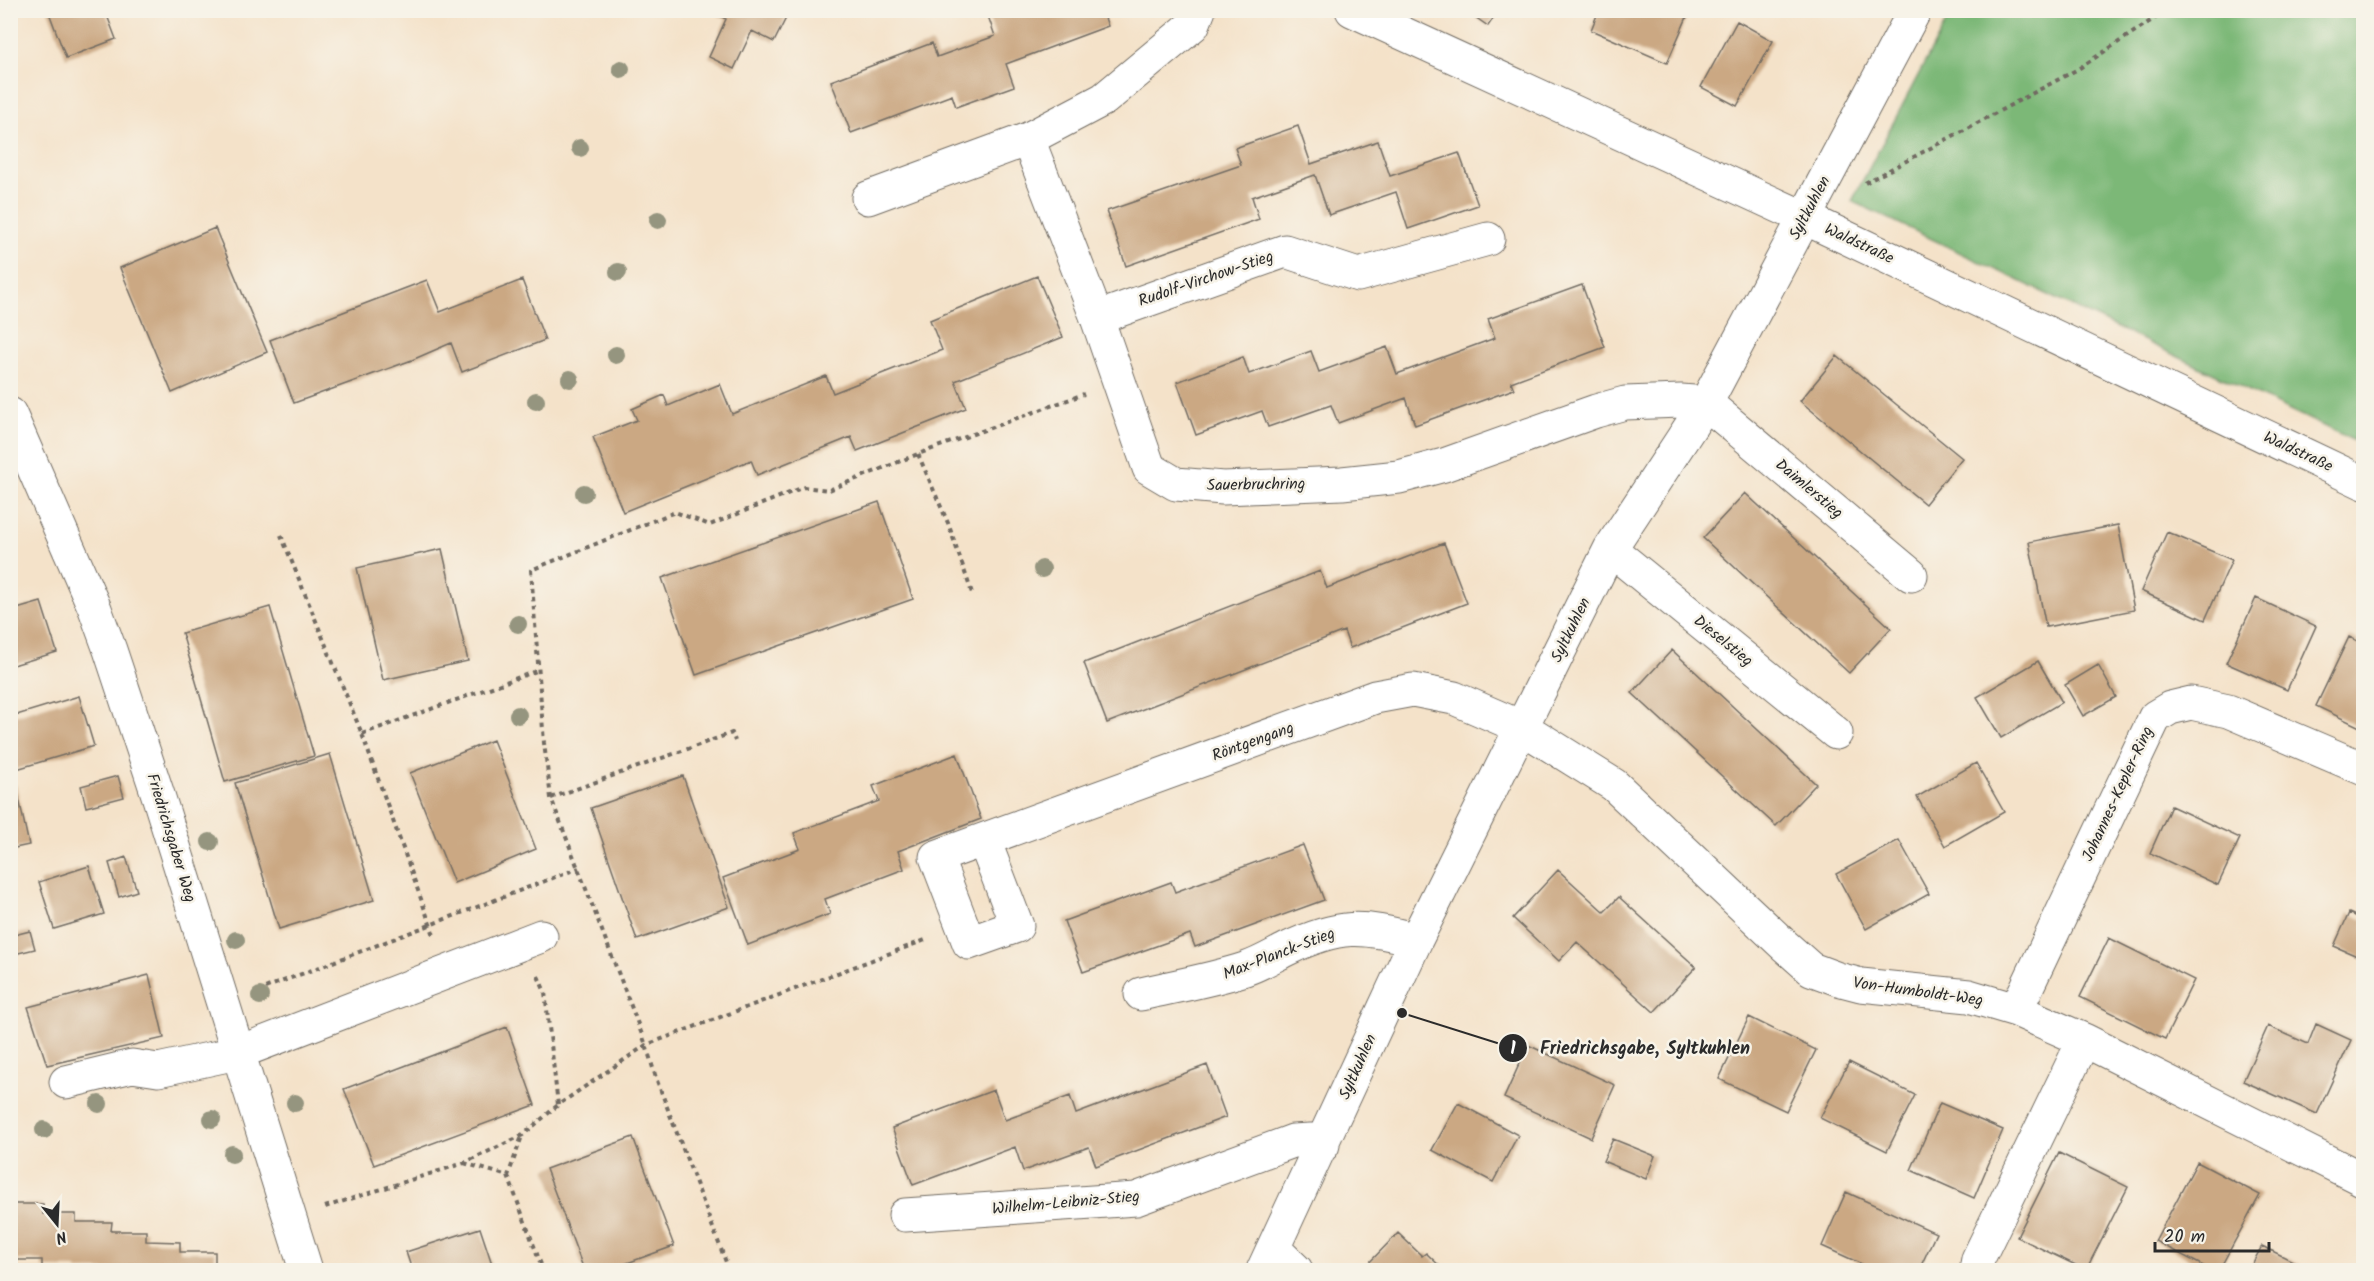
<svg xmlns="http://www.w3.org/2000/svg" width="2374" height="1281" font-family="Kalam,sans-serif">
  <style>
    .forest { fill: #7cb877; stroke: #547251; stroke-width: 1.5 }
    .building { fill: #cba883 }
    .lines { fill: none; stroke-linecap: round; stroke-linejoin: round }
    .minor-casing { stroke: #716b62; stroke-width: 35 }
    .path { stroke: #716b62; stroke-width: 4; stroke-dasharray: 4.5 4.5; stroke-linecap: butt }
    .minor { stroke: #fff; stroke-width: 33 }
    .tree { fill: #95957f }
    .labels { text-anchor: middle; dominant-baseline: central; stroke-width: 5; stroke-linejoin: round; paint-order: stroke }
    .street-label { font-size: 16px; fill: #2b2b2b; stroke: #f7f3e8 }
    .leader { fill: none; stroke: #2b2b2b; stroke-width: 2 }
    .callout-dot { fill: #2b2b2b; stroke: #f7f3e8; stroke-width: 2 }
    .mark-label { font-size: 18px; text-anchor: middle; font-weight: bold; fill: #fff }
    .callout-label { font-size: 18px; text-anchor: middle; font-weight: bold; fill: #2b2b2b; stroke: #f7f3e8; stroke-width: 5; stroke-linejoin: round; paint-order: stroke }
  </style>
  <rect width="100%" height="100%" fill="#f7f3e8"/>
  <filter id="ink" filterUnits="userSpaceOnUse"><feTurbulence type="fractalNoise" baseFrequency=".0167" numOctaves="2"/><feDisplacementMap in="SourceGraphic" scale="12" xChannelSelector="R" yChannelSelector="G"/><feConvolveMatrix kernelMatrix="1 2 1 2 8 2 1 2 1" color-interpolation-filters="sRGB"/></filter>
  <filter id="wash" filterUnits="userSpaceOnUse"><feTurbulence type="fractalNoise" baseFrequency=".008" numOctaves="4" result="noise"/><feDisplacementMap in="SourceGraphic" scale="24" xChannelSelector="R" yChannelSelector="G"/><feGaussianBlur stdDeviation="1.35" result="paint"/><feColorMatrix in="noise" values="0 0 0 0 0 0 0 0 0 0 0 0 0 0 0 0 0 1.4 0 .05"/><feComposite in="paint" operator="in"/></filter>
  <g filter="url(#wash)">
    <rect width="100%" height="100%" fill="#f4e2c9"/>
    <!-- forest -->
    <path class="forest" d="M1952,11h411v434l-511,-244z"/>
    <g id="blocks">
      <!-- building -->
      <path class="building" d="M48,10h57l11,29 -50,19z
        M720,10h70l-16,32 -22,-11 -18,38 -25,-12 17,-38 -8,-4z
        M1002,10h100l6,16 -102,38 8,22 -58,21 -4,-12 -101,38 -20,-52 101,-38 5,14 58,-21 -7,-20z
        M1465,10h34l-11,16z
        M1599,10h73l15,7 -20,46 -76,-33z
        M1737,21l36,20 -36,65 -36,-19z
        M1298,126l13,38 67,-23 12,35 69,-23 19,52 -70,24 -12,-37 -67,23 -14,-40 -63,22 7,22 -133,47 -19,-55 134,-46 -6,-17z
        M215,228l52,124 -95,41 -52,-125z
        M1037,276l26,61 -108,44 11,27 -109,43 -6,-14 -94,38 -6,-15 -128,52 -30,-75 44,-17 -5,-11 32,-14 4,11 52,-22 12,30 94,-38 7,17 109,-43 -12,-30z
        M427,280l13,32 82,-32 23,60 -83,32 -11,-29 -39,17 -118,43 -24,-63z
        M1582,285l23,62 -94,35 3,7 -99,36 -9,-27 -68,25 -7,-18 -63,22 -6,-16 -66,24 -19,-53 66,-25 6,17 62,-23 8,21 68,-25 10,27 98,-36 -7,-19z
        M1837,356l125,102 -37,46 -125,-103z
        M1745,493l146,135 -42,45 -146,-135z
        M879,502l34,97 -217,76 -34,-97z
        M2118,525l16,85 -88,17 -17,-85z
        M2167,532l65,28 -27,60 -64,-29z
        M1444,543l23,60 -117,45 -6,-17 -237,92 -23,-60 236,-92 7,17z
        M442,549l26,112 -85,19 -26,-112z
        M2256,598l60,28 -29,64 -61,-27z
        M41,602l16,50 -47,14v-55z
        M270,607l44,149 -89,26 -43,-149z
        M2349,637l15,7v85l-48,-23z
        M1672,650l144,134 -40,42 -144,-133z
        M2038,661l24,41 -61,36 -24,-41z
        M2098,665l18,32 -33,19 -18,-31z
        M79,696l15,50 -84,25v-54z
        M493,740l43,109 -82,34 -44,-110z
        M330,754l44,146 -95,29 -44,-146z
        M957,754l24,65 -83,32 6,18 -79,30 5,15 -82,31 -25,-67 77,-29 -6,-16 85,-32 -6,-15z
        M1976,763l28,49 -59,34 -28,-49z
        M118,776l6,21 -38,10 -5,-21z
        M683,776l46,131 -92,33 -46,-132z
        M16,785l13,60 -19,4v-63z
        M2171,806l69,32 -22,47 -68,-32z
        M1899,840l30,54 -63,35 -30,-55z
        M1303,845l21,55 -129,47 -5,-13 -107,38 -19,-51 107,-39 4,10z
        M126,857l11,34 -18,6 -10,-34z
        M89,866l15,48 -50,15 -15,-47z
        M1558,870l46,42 15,-15 77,70 -42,45 -77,-70 -18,19 -46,-43z
        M2349,913l15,7v39l-30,-13z
        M30,931l5,18 -25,6v-19z
        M2109,938l85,42 -29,59 -85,-42z
        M149,975l15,63 -117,27 -19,-58z
        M1749,1017l67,33 -30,61 -67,-32z
        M2316,1024l35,16 -34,74 -74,-33 25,-55 40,18z
        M507,1027l28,78 -161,60 -30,-76z
        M1528,1045l87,40 -24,53 -87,-40z
        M1849,1062l66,33 -28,56 -67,-33z
        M1207,1065l19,52 -130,49 -7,-19 -66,24 -8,-24 -102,38 -21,-57 102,-38 11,30 65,-24 6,18z
        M1458,1103l60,32 -25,47 -61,-32z
        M1940,1103l63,27 -29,68 -63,-28z
        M633,1137l41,109 -66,24h-24l-38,-101z
        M1613,1139l42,17 -9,23 -43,-18z
        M2059,1153l69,34 -42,83 -69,-33z
        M2197,1162l63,33 -41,75h-8l-56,-29z
        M1846,1192l90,41 -17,37h-44l-53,-24z
        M10,1204h33v10h33v8h36l-1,9h35v10l34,1v10h35v18h-139v-2h-34v-8h-32z
        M480,1228l14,42h-82l-6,-18z
        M1398,1233l24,23 4,-3 18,17h-82z
        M2262,1246l49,24h-62z"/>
    </g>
  </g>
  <g filter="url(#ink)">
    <use href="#blocks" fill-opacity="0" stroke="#716b62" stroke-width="1.5"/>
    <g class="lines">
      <defs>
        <path id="minor" d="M1352,10l453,208 559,265
          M1028,139l69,179 52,150 27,16 47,4 119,-5 57,-6 45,-12 152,-54 29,-8 56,-2 25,2 205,172
          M868,198l160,-59 76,-40 89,-74 6,-15
          M1097,318l188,-67 73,24 130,-36
          M10,414l85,195 15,41 48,145 148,475
          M1610,549l226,184
          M984,840l33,86 -48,17 -33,-86 439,-160 38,-7 41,8 69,30 91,57 170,160 27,24 27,10 23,6 108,11 47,14 68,30 280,140
          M1141,994c35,-8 70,-14 104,-25 15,-5 28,-13 42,-20 52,-25 75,-24 129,-9
          M2016,1010l139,-293 15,-9 21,-5 37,8 136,58
          M66,1082l66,-16 26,4 79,-17 304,-117
          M905,1215l231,-16 157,-58 18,-1 12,5
          M1274,1249l22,21
          M1263,1270l153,-330 194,-391 96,-146 209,-393
          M1976,1270l2,-11 106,-219"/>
      </defs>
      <!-- minor casing -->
      <use href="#minor" class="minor-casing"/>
      <!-- path -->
      <path class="path" d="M1865,183l213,-114 89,-59
        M918,454l30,69 24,70
        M281,535l81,199 73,204
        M362,734l177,-64
        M551,798l181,-65 3,8
        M538,976l7,16 13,113
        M257,991l322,-123
        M464,1163l44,13 14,-40
        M508,1176l35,94
        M325,1207l139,-44 59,-28 35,-30 88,-60 282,-106
        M729,1270l-73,-192 -10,-33 -95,-247 -7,-55 -13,-173 144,-58 35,13 94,-38 25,3 89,-36 166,-60"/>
      <!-- minor -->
      <use href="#minor" class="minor"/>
    </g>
    <!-- trees -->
    <g class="tree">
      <circle cx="621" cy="69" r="9"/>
      <circle cx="580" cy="148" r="9"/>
      <circle cx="658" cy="220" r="9"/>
      <circle cx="618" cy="272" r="9"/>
      <circle cx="616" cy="355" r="9"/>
      <circle cx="570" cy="379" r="9"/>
      <circle cx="536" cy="401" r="9"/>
      <circle cx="584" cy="493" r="9"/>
      <circle cx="1042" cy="569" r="9"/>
      <circle cx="518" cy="624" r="9"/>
      <circle cx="518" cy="715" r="9"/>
      <circle cx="210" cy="842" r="9"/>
      <circle cx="236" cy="940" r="9"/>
      <circle cx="260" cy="996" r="9"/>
      <circle cx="295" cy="1103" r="9"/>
      <circle cx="99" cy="1104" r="9"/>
      <circle cx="212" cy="1119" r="9"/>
      <circle cx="44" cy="1130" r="9"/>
      <circle cx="232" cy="1154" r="9"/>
    </g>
  </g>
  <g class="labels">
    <!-- street labels -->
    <g class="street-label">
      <text transform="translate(1810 208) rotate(-62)">Syltkuhlen</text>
      <text transform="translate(1859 244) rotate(25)">Waldstraße</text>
      <text transform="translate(1206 279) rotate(-19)">Rudolf-Virchow-Stieg</text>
      <text transform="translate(2298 452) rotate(25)">Waldstraße</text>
      <text transform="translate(1256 485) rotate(-1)">Sauerbruchring</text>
      <text transform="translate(1809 489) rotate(40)">Daimlerstieg</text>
      <text transform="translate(1571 630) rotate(-64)">Syltkuhlen</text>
      <text transform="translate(1723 641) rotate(39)">Dieselstieg</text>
      <text transform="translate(1253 742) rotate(-20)">Röntgengang</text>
      <text transform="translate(2118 794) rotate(-65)">Johannes-Kepler-Ring</text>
      <text transform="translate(171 838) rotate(73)">Friedrichsgaber Weg</text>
      <text transform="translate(1279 954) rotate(-21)">Max-Planck-Stieg</text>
      <text transform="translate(1918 992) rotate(8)">Von-Humboldt-Weg</text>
      <text transform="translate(1358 1067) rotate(-66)">Syltkuhlen</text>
      <text transform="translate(1066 1203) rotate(-5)">Wilhelm-Leibniz-Stieg</text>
    </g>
  </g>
  <!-- callouts -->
  <path class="leader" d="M1402 1013L1513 1048"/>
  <g class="callout-dot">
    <circle cx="1402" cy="1013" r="6"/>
    <circle cx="1513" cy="1048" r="15"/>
  </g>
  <g class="mark-label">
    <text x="1513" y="1054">1</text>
  </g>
  <g class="callout-label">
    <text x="1645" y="1054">Friedrichsgabe, Syltkuhlen</text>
  </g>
  <!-- margin -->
  <rect width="2374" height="1281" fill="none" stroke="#f7f3e8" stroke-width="36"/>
  <!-- north arrow -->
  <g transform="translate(57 1224) rotate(162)" stroke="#f7f3e8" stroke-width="4.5" paint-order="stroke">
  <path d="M0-4.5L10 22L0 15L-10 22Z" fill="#2b2b2b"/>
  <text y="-9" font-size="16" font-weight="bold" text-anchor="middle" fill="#2b2b2b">N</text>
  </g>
  <!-- scale -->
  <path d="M2155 1242v9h114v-9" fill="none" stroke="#2b2b2b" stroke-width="3"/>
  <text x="2164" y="1242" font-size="18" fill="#2b2b2b" stroke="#f7f3e8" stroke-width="4.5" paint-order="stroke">20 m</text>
</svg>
